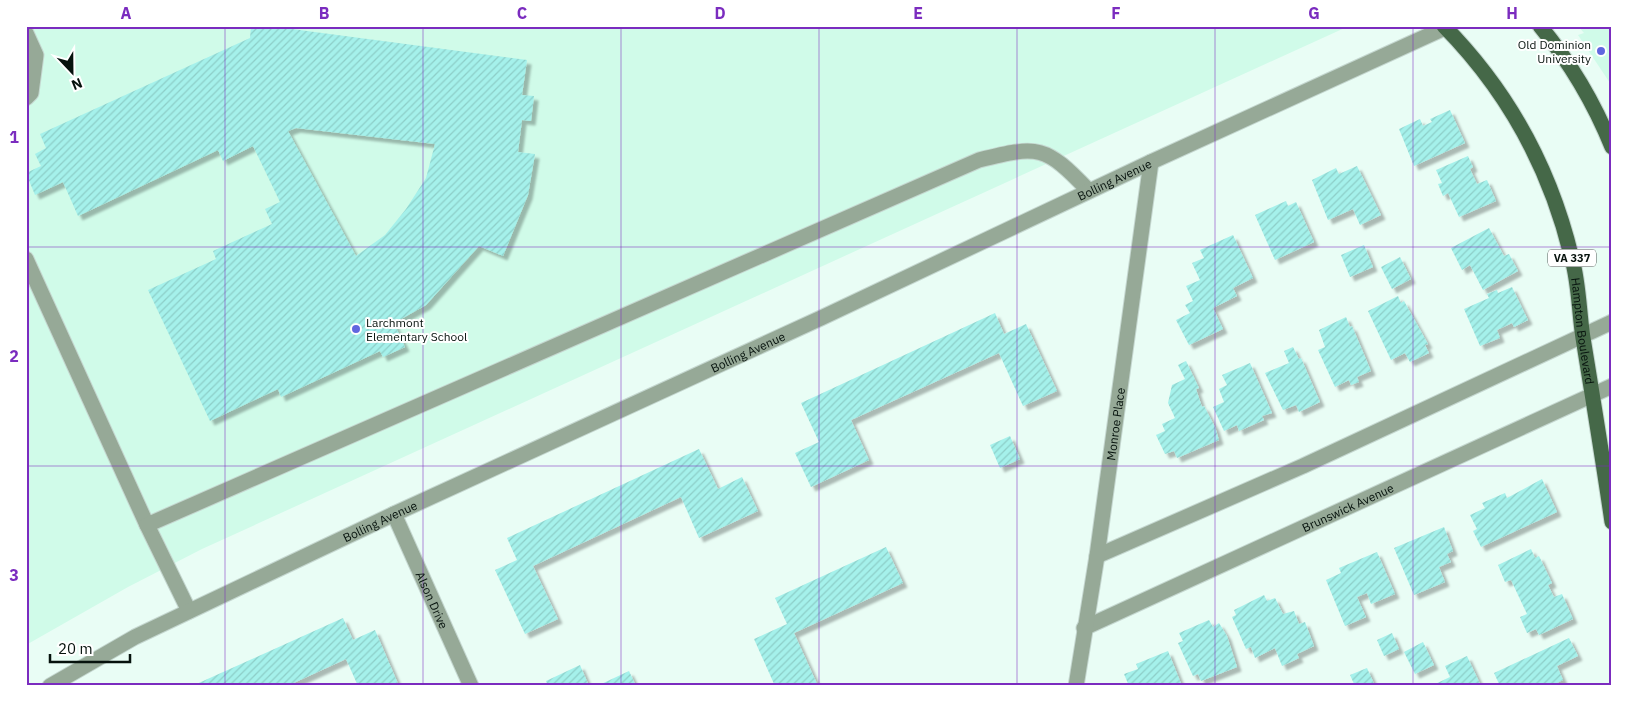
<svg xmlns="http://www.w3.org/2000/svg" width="1638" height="712" font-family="'IBM Plex Sans',sans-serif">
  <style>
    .built { fill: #d0fbe9 }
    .building { fill: url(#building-hatch); fill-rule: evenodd; filter: url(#shadow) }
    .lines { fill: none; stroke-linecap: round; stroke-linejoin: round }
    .minor-casing { stroke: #c5d7d0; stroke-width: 17 }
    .major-casing { stroke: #c5d7d0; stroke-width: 17 }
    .minor { stroke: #96a997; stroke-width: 15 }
    .major { stroke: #456848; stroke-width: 15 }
    .grid { fill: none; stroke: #7b2cbf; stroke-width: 1; stroke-opacity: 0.55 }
    .poi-dot { fill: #6067df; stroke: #fff; stroke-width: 2 }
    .labels { text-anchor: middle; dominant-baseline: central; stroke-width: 4; stroke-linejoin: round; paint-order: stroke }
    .shield { fill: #fff; stroke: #515956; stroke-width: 1 }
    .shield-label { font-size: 11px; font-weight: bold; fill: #06120d }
    .poi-label { font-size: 12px; fill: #06120d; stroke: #fff; text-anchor: end }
    .street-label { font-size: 12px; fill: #06120d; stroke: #fff }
    .neatline { fill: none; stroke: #7b2cbf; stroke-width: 2 }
    .grid-label { font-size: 16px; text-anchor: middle; font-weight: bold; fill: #7b2cbf }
  </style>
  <defs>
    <pattern id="building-hatch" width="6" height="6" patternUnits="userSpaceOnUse" patternTransform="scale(1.25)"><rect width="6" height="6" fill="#a5f1eb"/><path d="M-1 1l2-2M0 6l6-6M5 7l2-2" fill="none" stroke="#8dcec8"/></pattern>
    <filter id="shadow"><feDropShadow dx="4.5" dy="4.5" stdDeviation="1" flood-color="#0004"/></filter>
  </defs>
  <rect width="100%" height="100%" fill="#e9fdf5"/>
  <!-- built -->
  <path class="built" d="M26,26h1323l-1147,523 -74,38 -102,58z
    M1578,26h34v60l-34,-51 6,-2z"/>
  <!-- building -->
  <path class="building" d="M251,26h18l258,34 -5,35 12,1 -3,25 -9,-1 -4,32 17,2 -7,41 -25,61 -24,-10 -53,59 -32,18 11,24 -22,10 -3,-6 -99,46 -3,-8 -68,32 -62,-131 68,-31 -3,-8 59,-27 -7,-15 15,-7 -27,-56 -30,15 -5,-11 -140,66 -15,-34 -28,13 -9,-22 15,-7 -6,-12 11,-6 -6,-14 210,-96zM296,128l139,16 -9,34 -20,31 -21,26 -29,21 -68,-125z
    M1450,110l15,33 -51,23 -15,-37 21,-10 3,7 9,-4 -2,-3z
    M1468,156l5,11 -3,2 7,15 10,-4 9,21 -37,16 -11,-24 -5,3 -5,-12 4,-1 -6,-13z
    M1357,166l24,49 -21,10 -7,-16 -25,11 -16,-40 24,-12 3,6z
    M1286,201l2,5 8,-4 18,40 -39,18 -20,-45z
    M1489,228l15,28 5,-2 9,17 -35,19 -13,-25 -8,5 -11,-22z
    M1233,235l20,43 -20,10 4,8 -24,12 10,21 -34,16 -13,-25 14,-7 -5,-8 8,-4 -7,-15 14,-6 -8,-17 12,-5 -4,-8z
    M1364,245l9,22 -23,10 -9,-22z
    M1400,257l11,22 -19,10 -11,-22z
    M1512,287l16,33 -14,7 -2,-4 -15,7 3,8 -20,8 -16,-37 25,-11 -2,-4 10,-4 1,3z
    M1398,296l3,7 3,-2 24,43 -3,1 4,8 -19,9 -5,-9 -14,7 -23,-49z
    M995,313l9,21 22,-10 31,67 -34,15 -24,-53 -148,67 18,40 -58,27 -16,-34 24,-11 -18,-39z
    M1346,317l4,10 2,-1 19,45 -14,6 2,5 -8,3 -2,-5 -14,7 -17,-37 7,-3 -6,-17z
    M1293,347l6,12 2,-1 19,44 -21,10 -3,-7 -13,5 -18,-37 24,-10 -5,-12z
    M1186,361l13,27 -3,1 6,18 2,-1 11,21 4,13 -42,18 -3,-7 -9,3 -9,-19 9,-4 -3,-7 13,-6 -7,-15 4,-18 13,-6 -7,-14z
    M1250,363l22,50 -10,3 2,4 -25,11 -2,-6 -13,6 -11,-24 11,-5 -5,-13 8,-4 -5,-10z
    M1010,436l10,23 -20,9 -10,-23z
    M699,449l19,40 24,-12 16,34 -59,27 -18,-41 -148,69 25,53 -33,15 -30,-64 22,-10 -10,-22z
    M1542,479l15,33 -76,35 -8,-16 4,-2 -7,-14 15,-7 -3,-5 23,-10 2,5z
    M1444,527l9,24 -6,3 4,8 -12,5 6,15 -31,13 -20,-47z
    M886,547l17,36 -109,50 24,53h-43l-21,-47 33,-15 -12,-26z
    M1531,549l4,9 4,-2 13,27 -4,2 6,12 8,-3 11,25 -34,16 -3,-6 -9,4 -7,-16 7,-3 -16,-34 -6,2 -7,-17z
    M1377,552l18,42 -24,10 -4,-11 -10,4 9,20 -21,9 -19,-46 15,-7 -2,-5z
    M1264,595l3,6 8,-3 8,16 11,-3 5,13 6,-2 9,24 -17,8 2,4 -17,8 -7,-18 -20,10 -4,-11 -5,2 -14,-32 4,-2 -2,-5z
    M343,618l10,22 22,-10 24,56h-41l-12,-27 -59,27h-95z
    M1209,620l4,7 6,-4 8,13 10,31 -36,14 -3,-7 -5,2 -15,-33 5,-2 -4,-8z
    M1392,633l7,16 -15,7 -7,-16z
    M1569,638l9,18 -21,10 6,14 -12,6h-51l-6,-13z
    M1423,642l11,23 -19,9 -11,-22z
    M1168,651l14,35h-53l-5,-12 14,-5 -2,-5z
    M1467,656l14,30h-50l19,-9 -5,-11z
    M580,665l9,21h-41l-2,-5z
    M1367,668l8,18h-20l-5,-11z
    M629,671l7,15h-39z"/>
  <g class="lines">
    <defs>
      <g id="minor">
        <path d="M26,33l10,22 -5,38 -5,5"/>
        <path d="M26,259l121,266 42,86"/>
        <path id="s1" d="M394,514l77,172"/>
        <path d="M147,525l832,-365c60,-15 66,-15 110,31"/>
        <path d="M1097,556l206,-90 309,-144"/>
        <path id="s2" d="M1084,628l528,-242"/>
        <path id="s3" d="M50,686l85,-49 259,-123 427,-196 330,-156 298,-136"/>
        <path id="s4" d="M1076,686l21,-130 54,-394"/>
      </g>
      <g id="major">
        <path id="s5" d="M1444,26c64,65 107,144 128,233 7,25 7,53 11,79 10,61 20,122 29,184"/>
        <path d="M1540,26c29,35 55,79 72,121"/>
      </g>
    </defs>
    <!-- minor casing -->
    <use href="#minor" class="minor-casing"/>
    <!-- major casing -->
    <use href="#major" class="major-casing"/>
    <!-- minor -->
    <use href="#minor" class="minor"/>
    <!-- major -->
    <use href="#major" class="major"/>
  </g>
  <!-- grid -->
  <path class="grid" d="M225,26v660M423,26v660M621,26v660M819,26v660M1017,26v660M1215,26v660M1413,26v660M26,247h1586M26,466h1586"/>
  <!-- markers -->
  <g class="poi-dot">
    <circle cx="1601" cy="51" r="5"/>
    <circle cx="356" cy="329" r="5"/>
  </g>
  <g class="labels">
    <!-- shield labels -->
    <rect class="shield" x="1548" y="249.5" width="48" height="17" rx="4"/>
    <g class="shield-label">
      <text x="1572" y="258">VA 337</text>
    </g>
    <!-- poi labels -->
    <g class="poi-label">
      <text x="1591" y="44">Old Dominion<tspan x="1591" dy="14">University</tspan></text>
      <text x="366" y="322" text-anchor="start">Larchmont<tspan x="366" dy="14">Elementary School</tspan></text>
    </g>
    <!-- street labels -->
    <g class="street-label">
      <text stroke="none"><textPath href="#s3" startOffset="1179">Bolling Avenue</textPath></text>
      <text stroke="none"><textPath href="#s5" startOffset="342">Hampton Boulevard</textPath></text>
      <text stroke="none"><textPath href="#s3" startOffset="774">Bolling Avenue</textPath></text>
      <text stroke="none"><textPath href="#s4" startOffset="265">Monroe Place</textPath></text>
      <text stroke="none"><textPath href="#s2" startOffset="290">Brunswick Avenue</textPath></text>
      <text stroke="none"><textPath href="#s3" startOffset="369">Bolling Avenue</textPath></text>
      <text stroke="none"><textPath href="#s1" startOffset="94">Alson Drive</textPath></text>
    </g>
  </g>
  <!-- border -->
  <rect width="1638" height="712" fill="none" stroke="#ffffff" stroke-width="55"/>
  <!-- north arrow -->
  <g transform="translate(72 72) rotate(158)" stroke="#ffffff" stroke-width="4" paint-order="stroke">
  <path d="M0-4L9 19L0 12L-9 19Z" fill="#06120d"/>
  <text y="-8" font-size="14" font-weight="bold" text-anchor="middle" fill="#06120d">N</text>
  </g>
  <!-- scale -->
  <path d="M50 654v8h80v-8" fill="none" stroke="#06120d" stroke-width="2.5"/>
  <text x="58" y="654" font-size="15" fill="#06120d" stroke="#ffffff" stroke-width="4" paint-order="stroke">20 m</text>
  <rect x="28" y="28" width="1582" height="656" class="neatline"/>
  <g class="grid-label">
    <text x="126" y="19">A</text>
    <text x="324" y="19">B</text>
    <text x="522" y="19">C</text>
    <text x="720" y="19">D</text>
    <text x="918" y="19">E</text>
    <text x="1116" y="19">F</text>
    <text x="1314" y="19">G</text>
    <text x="1512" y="19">H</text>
    <text x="14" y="143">1</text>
    <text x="14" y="362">2</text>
    <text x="14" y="581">3</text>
  </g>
</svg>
